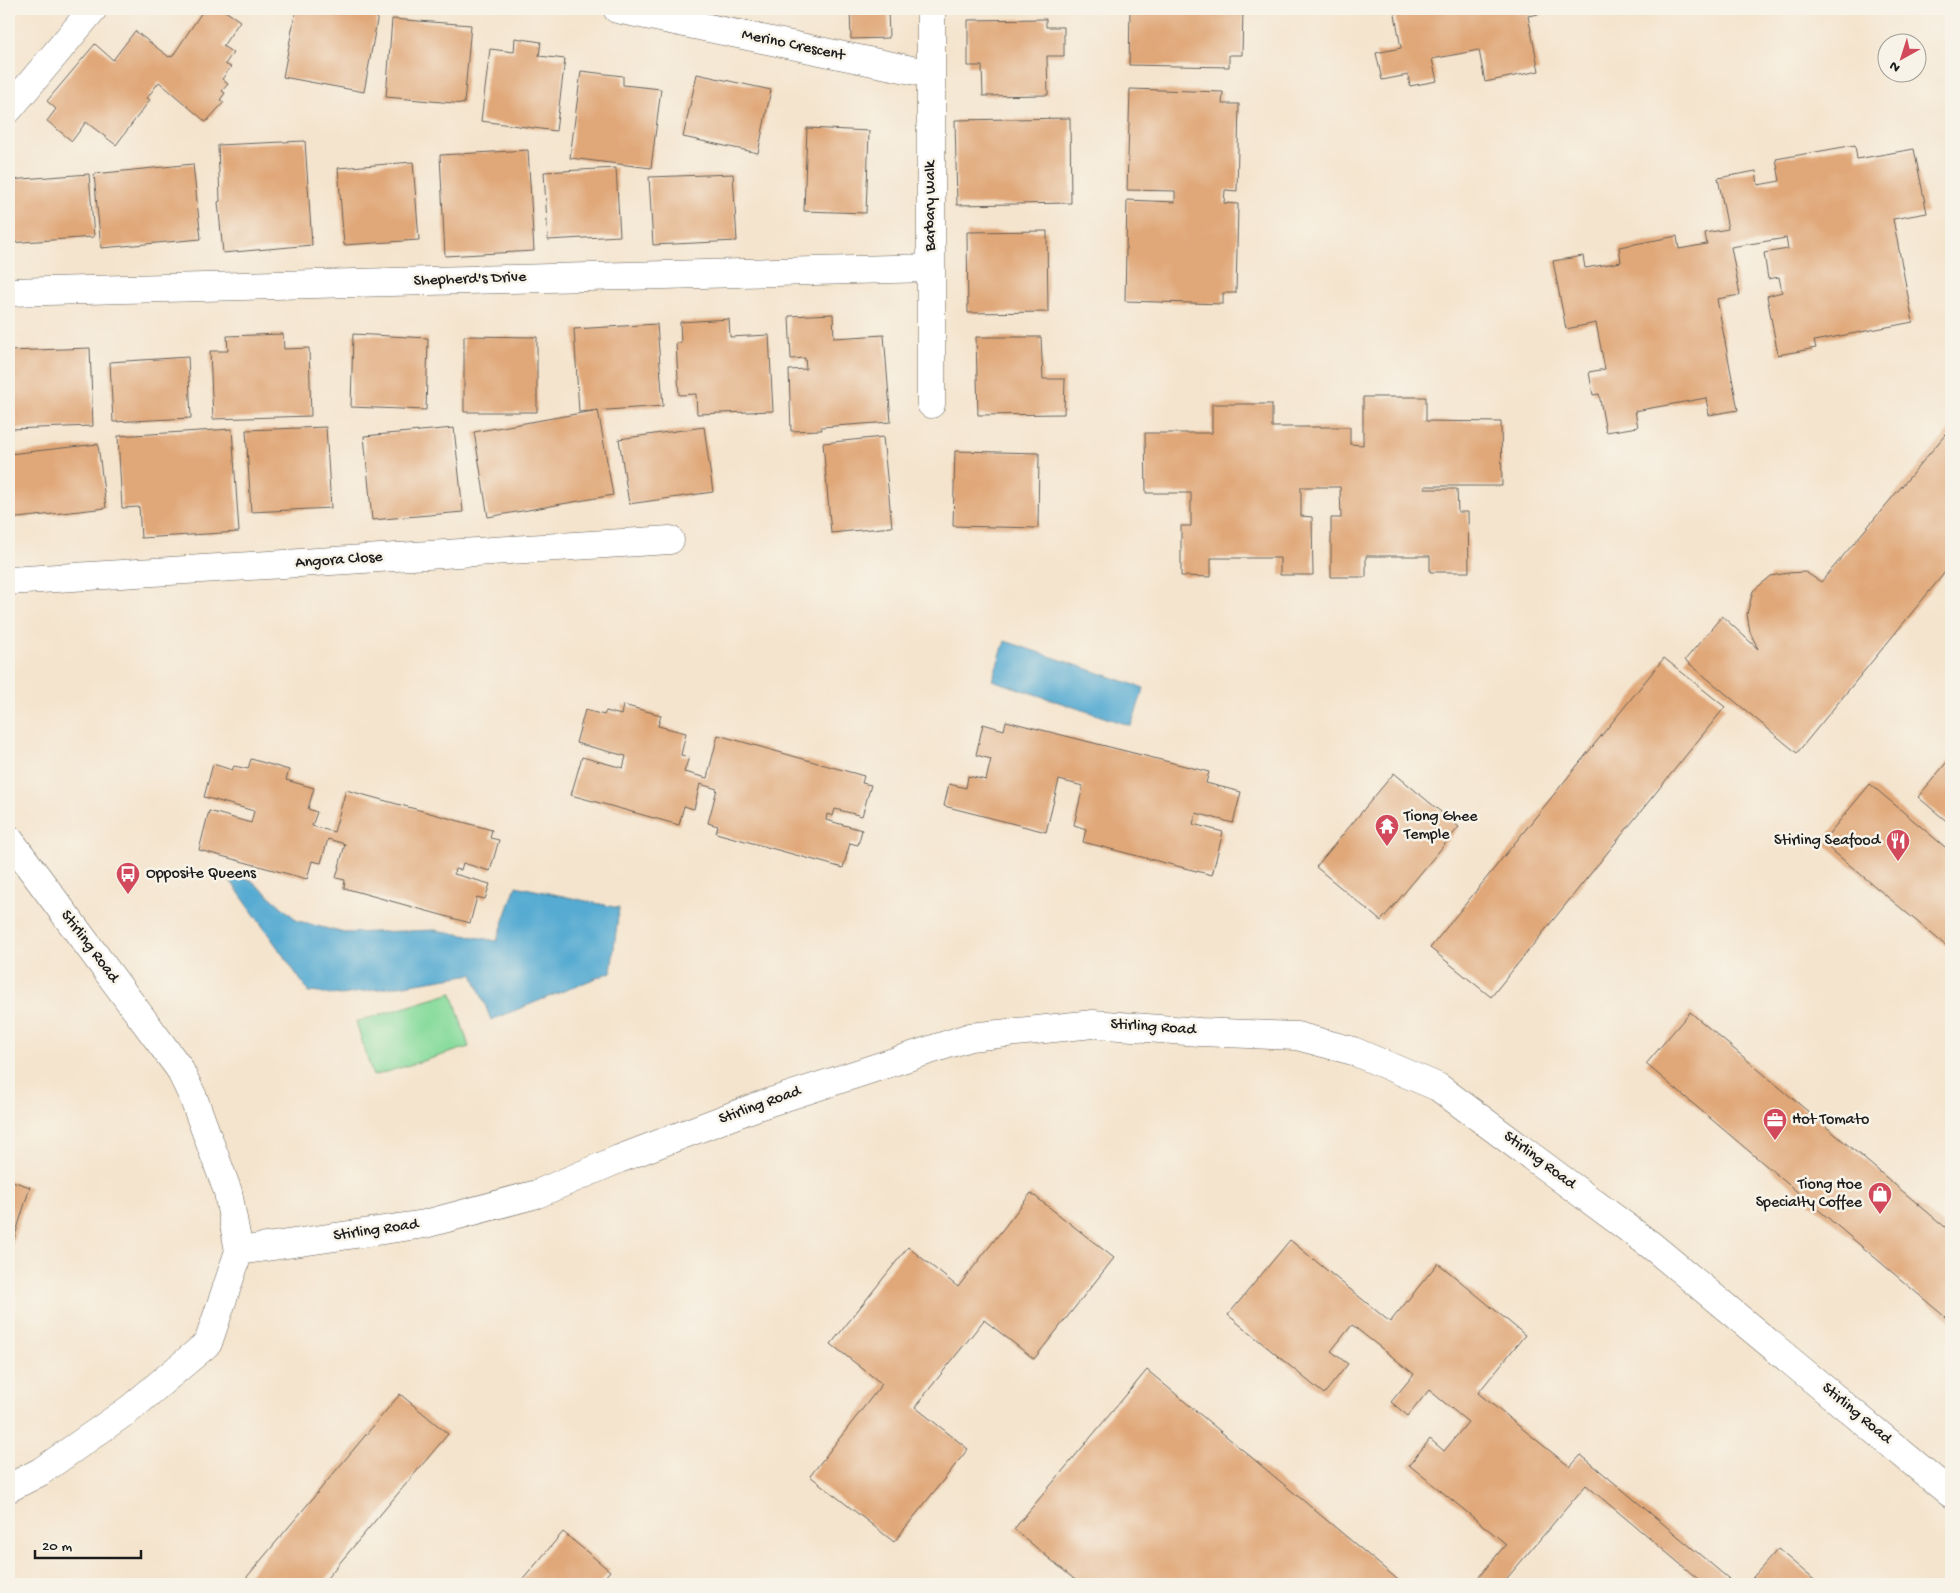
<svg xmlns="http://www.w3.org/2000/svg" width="1960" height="1593" font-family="'Gochi Hand',sans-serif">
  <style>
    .green { fill: #88db9d; stroke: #527c5c }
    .water { fill: #56abd2; stroke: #396477 }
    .building { fill: #e0a778 }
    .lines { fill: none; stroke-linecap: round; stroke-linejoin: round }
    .minor-casing { stroke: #68625a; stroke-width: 29 }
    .minor { stroke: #fff; stroke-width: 28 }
    .labels { text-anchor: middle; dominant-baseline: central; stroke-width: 5; stroke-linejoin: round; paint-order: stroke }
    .street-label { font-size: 16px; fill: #1c1c1c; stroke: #f7f3e8 }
    .poi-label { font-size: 16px; fill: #1c1c1c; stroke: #f7f3e8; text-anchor: start }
  </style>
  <rect width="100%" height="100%" fill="#f7f3e8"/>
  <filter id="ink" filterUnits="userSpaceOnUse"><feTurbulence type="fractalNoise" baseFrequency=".02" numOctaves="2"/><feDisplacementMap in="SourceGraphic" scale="10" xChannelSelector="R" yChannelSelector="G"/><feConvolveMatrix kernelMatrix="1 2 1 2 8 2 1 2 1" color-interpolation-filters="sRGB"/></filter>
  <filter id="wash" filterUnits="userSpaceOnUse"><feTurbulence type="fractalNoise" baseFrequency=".0096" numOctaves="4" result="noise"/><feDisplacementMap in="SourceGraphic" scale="20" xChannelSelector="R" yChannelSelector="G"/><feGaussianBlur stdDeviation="1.12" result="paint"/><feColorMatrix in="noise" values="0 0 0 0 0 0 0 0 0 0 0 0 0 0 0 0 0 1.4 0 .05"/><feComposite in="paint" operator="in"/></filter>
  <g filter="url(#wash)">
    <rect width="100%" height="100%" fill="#f4e4cd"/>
    <!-- green -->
    <path class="green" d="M452,993l17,54 -96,29 -17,-54z"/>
    <!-- water -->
    <path class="water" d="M1005,641l139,47 -13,38 -139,-46z
      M225,873l26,7 47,41 46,12 91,-3 62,11 19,-55 103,22 -8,64 -120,48 -18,-46 -131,21 -33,-3z"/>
    <g id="blocks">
      <!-- building -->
      <path class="building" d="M204,9h18l18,12 -17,25 10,7 -8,11 6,3 -9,12 6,5 -6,7 3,2 -5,7 4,2 -18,20 -47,-40 -12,16 3,2 -34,45 -30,-23 -14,19 -25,-20 9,-12 -9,-8 48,-57 18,16 22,-29 34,26 1,-1 2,1z
        M296,9h49l33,6 -14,77 -81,-15z
        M850,9h38l1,29 -38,1z
        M1130,9h113l-1,46h-13v12l-100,-2z
        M1394,9h156v3l-22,4 11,55 -54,11 -6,-32 -47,9 5,22 -27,5 -2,-11 -26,5 -6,-27 25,-5z
        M392,19l79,6 -7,79 -78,-7z
        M1046,19v8h18v29h-17l1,39 -65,1 -1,-30h-14v-46z
        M515,38l26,4 -2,14 26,3 -9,72 -75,-10 9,-72 24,3z
        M581,71l42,5v9l38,4 -10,79 -81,-10z
        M697,74l74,16 -13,63 -75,-16z
        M1130,89l93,3 -1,12h17l-2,87 -12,-1 -1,13 14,1 -2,89h-13v11l-98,-3 2,-101 48,2v-11l-48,-1z
        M1070,118l1,85 -114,2 -2,-85z
        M807,128l62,3 -3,82 -62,-2z
        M305,141l7,104 -89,8 -5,-51 2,-1 -2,-56z
        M1855,145l2,14 57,-10 13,64 -34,6 20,103 -99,19 2,7 -38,7 -11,-59 15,-4 -3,-15 -11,2 -4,-26 24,-4 -2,-11 -55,9 9,48 -23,4 21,111 -29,5 -3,-17 -71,13 3,16 -32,5 -7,-38 -6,1 -4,-23 16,-3 -9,-46 -30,6 -13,-68 30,-5 2,12 36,-6 -2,-15 58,-11 2,13 28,-5 -2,-11 23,-4 -10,-51 38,-7 2,14 22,-4 -4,-22z
        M528,150l6,101 -89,5 -5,-101z
        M413,162l6,78 -75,5 -6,-77z
        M193,164l8,75 -100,9 -7,-74z
        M616,168l4,68 -72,4 -4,-68z
        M89,174l5,63 -85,6v-63z
        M733,174l4,67 -84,4 -4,-68z
        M1047,231l1,81 -80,1 -1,-81z
        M833,314l1,24 50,-3 7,87 -70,5 1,3 -31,1 -2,-61 17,-1 -1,-11 -14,1 -2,-43z
        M729,319l1,18 39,-2 4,76 -76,3 -1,-20 -17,1 -3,-52h5l-1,-21z
        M657,324l6,82 -84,6 -5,-83z
        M283,334l1,15 25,-1 2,68 -98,3 -3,-68h18l-1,-15z
        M353,334l75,4 -2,72 -75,-3z
        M464,336l73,1v75h-73z
        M976,337h65l2,42h22l-1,35 -86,1z
        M90,348l3,78 -84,3v-78z
        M188,357l3,61 -78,4 -3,-60z
        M1363,397h63v24l75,1 1,64h-77v3h32l1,23h10l1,60h-39v-16h-64v21h-35v-59h10l-1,-31h-39v29l11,1 1,58h-33v-17h-69v19l-30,-1v-50h10v-33h-45l-1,-60h67v-29h60v23h78v17l13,1z
        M598,410l15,85 -125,22 -14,-85z
        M326,427l5,81 -80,4 -5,-82z
        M704,427l9,65 -84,12 -10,-65z
        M454,428l9,84 -91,8 -8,-84z
        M1951,428v137l-154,188 -112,-93 37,-44 36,33 -8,-17 -3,-18 6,-23 18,-15 17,-3 17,-1 16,10z
        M232,429l7,103 -98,6 -2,-31 -17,1 -4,-72z
        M883,437l9,90 -61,6 -8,-90z
        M98,444l8,64 -97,11v-65z
        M955,451l84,2 -1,75 -85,-2z
        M1664,658l61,49 -234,290 -61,-49z
        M623,705l38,10 -3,11 28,7 -5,22 8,2 -5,15 23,6 11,-43 146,41 -2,7 9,2 -9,31 -27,-7 -2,7 -6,-2 -1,6 36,10 -4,15 -8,-2 -7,25 -127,-35 2,-7 -10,-3 9,-34 -17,-5 -6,25 -10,-3 -5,19 -108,-30 11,-38 41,11 3,-12 -50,-13 9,-33 19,5 2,-4 15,4z
        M1006,721l203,51 -3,11 35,9 -8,31 -37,-10 -3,11 30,8 -11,43 -129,-33 3,-13 -12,-4 9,-39 -24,-6 -13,52 -102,-26 5,-22 17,4 2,-12 18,4 5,-21 -15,-4 7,-31 21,6z
        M1951,757v68l-33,-28z
        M251,759l38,11 -3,10 28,8 -6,21 9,3 -5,14 22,6 12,-42 146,40 -2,8 9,2 -9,31 -27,-8 -2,7 -6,-1 -1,5 36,10 -5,15 -8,-2 -7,26 -126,-35 1,-8 -9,-2 9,-34 -17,-5 -7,24 -9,-2 -5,18 -108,-29 10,-39 42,12 3,-12 -50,-14 9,-33 19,6 2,-4 14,3z
        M1394,773l65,54 -78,94 -65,-54z
        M1870,784l81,68v98l-129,-108z
        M1690,1012l261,220v90l-305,-258z
        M9,1180l21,7 -21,68z
        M1031,1193l83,65 -80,101 -50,-39 -69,87 53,42 -74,93 -84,-66 72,-92 -51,-40 77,-97 50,40z
        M1290,1240l100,82 48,-59 87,72 -47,58 92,74 11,-12 154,129h-31l-118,-99 -84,99h-29l33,-40 -97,-79 21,-26 14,12 24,-29 -39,-32 -21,26 -17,-14 23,-28 -62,-49 -21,26 17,13 -24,30 -96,-79z
        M1147,1370l256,214h-323l-66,-55z
        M400,1394l48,40 -126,150h-81z
        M563,1532l47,39 -11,13h-80z
        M1778,1549l41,35h-72z"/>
    </g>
  </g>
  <g filter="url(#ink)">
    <use href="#blocks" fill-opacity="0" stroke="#68625a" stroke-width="1"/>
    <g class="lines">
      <defs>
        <path id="minor" d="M617,9l314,65
          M931,9v395
          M9,109l84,-100
          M9,292l922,-24
          M9,581l661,-41
          M9,839l170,229 14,29 35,95 11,59 -31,92 -77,65 -91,64 -31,16
          M239,1251l186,-27 112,-30 82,-35 139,-53 212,-69 123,-13 107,8 97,4 56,15 85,36 214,159 299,248"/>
      </defs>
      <!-- minor casing -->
      <use href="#minor" class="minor-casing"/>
      <!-- minor -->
      <use href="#minor" class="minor"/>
    </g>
  </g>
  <!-- icons -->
  <defs>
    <symbol id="temple-pin" viewBox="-11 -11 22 30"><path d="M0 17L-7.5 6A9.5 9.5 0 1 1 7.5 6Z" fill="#d1495b" stroke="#f7f3e8"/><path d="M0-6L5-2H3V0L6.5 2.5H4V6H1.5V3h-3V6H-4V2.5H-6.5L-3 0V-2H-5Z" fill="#fff"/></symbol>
    <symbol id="restaurant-pin" viewBox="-11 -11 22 30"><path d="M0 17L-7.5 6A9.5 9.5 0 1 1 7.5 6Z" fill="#d1495b" stroke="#f7f3e8"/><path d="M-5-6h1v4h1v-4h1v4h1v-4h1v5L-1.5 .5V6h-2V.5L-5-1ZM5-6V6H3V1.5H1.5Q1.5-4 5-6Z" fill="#fff"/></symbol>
    <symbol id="bus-pin" viewBox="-11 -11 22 30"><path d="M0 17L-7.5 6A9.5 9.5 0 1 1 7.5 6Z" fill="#d1495b" stroke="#f7f3e8"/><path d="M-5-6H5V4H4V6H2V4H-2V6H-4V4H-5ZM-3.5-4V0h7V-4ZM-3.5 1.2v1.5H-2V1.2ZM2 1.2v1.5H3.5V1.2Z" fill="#fff"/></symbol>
    <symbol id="office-pin" viewBox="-11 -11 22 30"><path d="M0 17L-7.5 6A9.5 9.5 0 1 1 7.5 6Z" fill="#d1495b" stroke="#f7f3e8"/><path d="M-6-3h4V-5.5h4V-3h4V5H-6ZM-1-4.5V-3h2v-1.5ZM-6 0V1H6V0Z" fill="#fff"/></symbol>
    <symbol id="shop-pin" viewBox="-11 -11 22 30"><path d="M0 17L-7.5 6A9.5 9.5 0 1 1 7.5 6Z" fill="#d1495b" stroke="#f7f3e8"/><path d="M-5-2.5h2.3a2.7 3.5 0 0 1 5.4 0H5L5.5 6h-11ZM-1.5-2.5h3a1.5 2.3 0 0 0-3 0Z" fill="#fff"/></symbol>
  </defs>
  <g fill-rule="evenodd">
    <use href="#temple-pin" x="1373" y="812" width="28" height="38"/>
    <use href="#restaurant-pin" x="1884" y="827" width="28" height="38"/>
    <use href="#bus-pin" x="114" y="860" width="28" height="38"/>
    <use href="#office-pin" x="1761" y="1106" width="28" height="38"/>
    <use href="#shop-pin" x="1866" y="1180" width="28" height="38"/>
  </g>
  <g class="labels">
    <!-- street labels -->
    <g class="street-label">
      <text transform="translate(793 46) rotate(12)">Merino Crescent</text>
      <text transform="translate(931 206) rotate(-90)">Barbary Walk</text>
      <text transform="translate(470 280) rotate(-2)">Shepherd's Drive</text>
      <text transform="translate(339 561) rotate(-4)">Angora Close</text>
      <text transform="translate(89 947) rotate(53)">Stirling Road</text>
      <text transform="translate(1153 1028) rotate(4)">Stirling Road</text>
      <text transform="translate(760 1106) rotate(-20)">Stirling Road</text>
      <text transform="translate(1539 1161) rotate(37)">Stirling Road</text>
      <text transform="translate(376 1231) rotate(-8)">Stirling Road</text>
      <text transform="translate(1856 1414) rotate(40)">Stirling Road</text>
    </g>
    <!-- poi labels -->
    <g class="poi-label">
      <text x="1404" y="817">Tiong Ghee<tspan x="1404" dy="18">Temple</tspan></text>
      <text x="1880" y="841" text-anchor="end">Stirling Seafood</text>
      <text x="146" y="874">Opposite Queens</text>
      <text x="1792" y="1120">Hot Tomato</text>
      <text x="1862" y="1185" text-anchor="end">Tiong Hoe<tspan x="1862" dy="18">Specialty Coffee</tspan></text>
    </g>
  </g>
  <!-- margin -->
  <rect width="1960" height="1593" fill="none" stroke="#f7f3e8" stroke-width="30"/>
  <!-- north arrow -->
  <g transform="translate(1902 58) rotate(219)"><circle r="24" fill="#f7f3e8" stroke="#9f9d96"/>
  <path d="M0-4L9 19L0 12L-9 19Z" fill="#d1495b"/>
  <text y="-8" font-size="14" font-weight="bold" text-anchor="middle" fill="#1c1c1c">N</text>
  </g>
  <!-- scale -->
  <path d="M35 1550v8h106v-8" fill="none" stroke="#1c1c1c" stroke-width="2.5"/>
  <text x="42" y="1550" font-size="15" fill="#1c1c1c" stroke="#f7f3e8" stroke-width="4" paint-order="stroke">20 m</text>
</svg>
